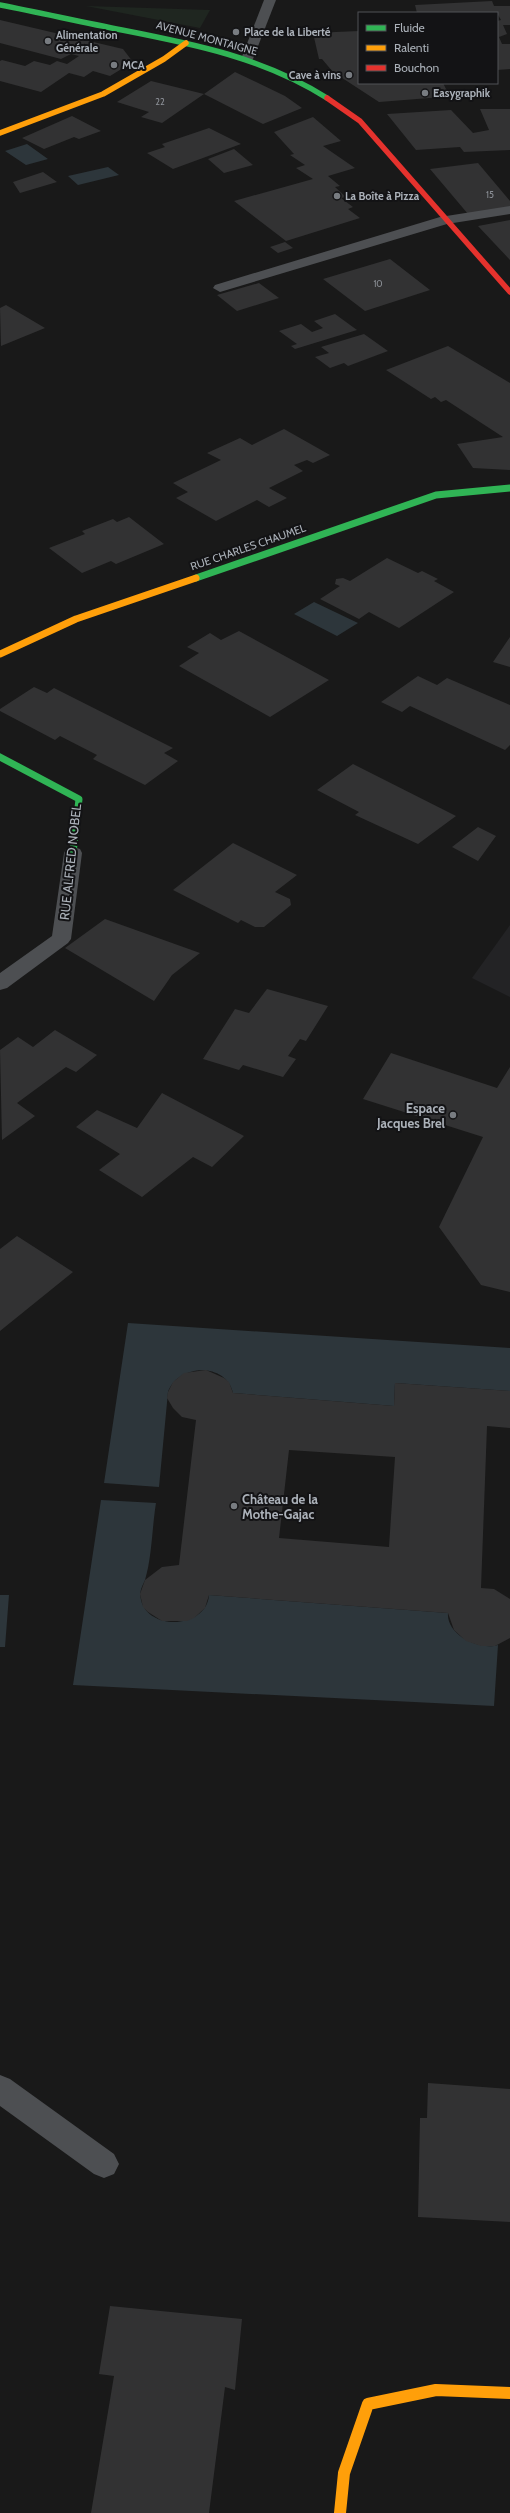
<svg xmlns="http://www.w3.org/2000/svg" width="510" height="2513" font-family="Cabin,sans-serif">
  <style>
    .built { fill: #232325 }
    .green { fill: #1f2620 }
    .water { fill: #2d363b }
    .building { fill: #323233; fill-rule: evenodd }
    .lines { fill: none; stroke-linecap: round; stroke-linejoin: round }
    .lane { fill: #4d4f52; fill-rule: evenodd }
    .street { fill: #4d4f52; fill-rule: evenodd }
    .fast-far1 { stroke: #30b455; stroke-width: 5.5 }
    .fast { stroke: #30b455; stroke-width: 7 }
    .slow-far2 { stroke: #ff9f0a; stroke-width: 5.5 }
    .slow-far1 { stroke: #ff9f0a; stroke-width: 7 }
    .slow { stroke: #ff9f0a; stroke-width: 12 }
    .jam { stroke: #e5322d; stroke-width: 5.5 }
    .poi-dot { fill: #787c81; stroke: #131315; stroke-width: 1.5 }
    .labels { text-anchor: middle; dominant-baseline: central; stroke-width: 4; stroke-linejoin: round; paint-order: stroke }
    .far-number-label { font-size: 9px; fill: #8d9198 }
    .far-poi-label { font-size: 11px; font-weight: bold; fill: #abb1b9; stroke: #131315; text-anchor: start }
    .far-street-label { font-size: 11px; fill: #abb1b9; stroke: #131315 }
    .street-label { font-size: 13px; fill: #abb1b9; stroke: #131315 }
    .poi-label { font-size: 13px; font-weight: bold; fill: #abb1b9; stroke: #131315; text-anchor: end }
  </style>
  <rect width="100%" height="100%" fill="#191919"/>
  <!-- built -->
  <path class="built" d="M510,925v72l-38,-19z"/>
  <!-- green -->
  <path class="green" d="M86,6l124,4 -10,18z"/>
  <!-- water -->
  <path class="water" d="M27,144l21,15 -22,6 -21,-14z
    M108,167l11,8 -41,10 -10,-9z
    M314,602l44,21 -21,13 -43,-22z
    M128,1323l382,25v43l-115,-8 -1,23 -161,-13c-7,-31 -55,-29 -65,-1l-9,95 -55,-4z
    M101,1500l55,3c-4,24 -4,54 -11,77 -3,7 -6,11 -4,20 8,32 66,28 68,-5l239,18c-2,22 32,38 50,32l-4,61 -421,-21z
    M0,1595h9l-4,52h-5z"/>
  <!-- building -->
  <path class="building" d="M492,1l2,5h16v19h-7l4,9 -8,3 3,7h8v25l-13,1v-49l4,-1 -4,-7h-80l-2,-8z
    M0,20l123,29 10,13 -23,14 -17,-5 -9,6 -15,-4 -28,19 -41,-11v-20l2,-1 23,6 9,-5 16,4 7,-4 10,3 12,-8 -8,-2 -10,5 -61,-16z
    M359,31v52h84l3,6h5l3,7 -75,6 -46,-30 -11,-13h-3l-6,-26z
    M235,72l50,24 17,12 -39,16 -59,-30z
    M151,81l53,13 -42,29 -21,-6 8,-5 -32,-10z
    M480,109h30v41l-46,2 -4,-5 -44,3 -29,-36 64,-4 22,23 16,-3z
    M72,116l29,15 -22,8 -5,-2 -30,12 -22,-11z
    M313,117l28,24 -18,5 32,22 -27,8 12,10 -5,1 11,10 -5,1 12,9 -5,2 12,9 -74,23 -52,-40 79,-22 -17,-11 9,-3 -15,-10 4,-1 -20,-22z
    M209,128l32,16 -68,25 -26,-16 18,-6 -3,-3z
    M234,149l19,16 -29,8 -16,-14z
    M478,163l32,38v7l-42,6 -38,-45z
    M43,172l14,10 -37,11 -7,-11z
    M510,220v40l-32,-34z
    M285,242l8,6 -15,5 -8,-6z
    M390,259l40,31 -65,21 -42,-32z
    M259,283l20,15 -42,13 -20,-16z
    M6,305l39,23 -44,18 -1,-38z
    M335,314l22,16 -62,19 -4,-3 6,-2 -18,-13 22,-7 11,8 11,-4 -9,-7z
    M364,334l24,17 -40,15 -4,-3 -14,5 -15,-11 14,-4 -8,-6z
    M448,346l62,37v87l-37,-2 -16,-24 46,-7 -57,-37 -5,2 -6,-5 -4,2 -45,-29z
    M284,429l46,26 -17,8 -6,-3 -13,5 9,6 -34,17 18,10 -18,9 -12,-7 -41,21 -40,-23 12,-6 -15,-9 48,-23 -14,-7 33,-15 12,7z
    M129,517l35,27 -48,20 -5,-3 -29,12 -33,-25 36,-14 -3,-3 31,-12 4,3z
    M387,558l31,15 4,-2 16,8 -4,2 20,11 -55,36 -30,-16 -10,7 -39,-20 20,-13 -5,-2 1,-5 7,-1 7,3z
    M239,631l90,49 -59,37 -91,-51 20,-13 -12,-6 23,-14 11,7z
    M510,637v30l-17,-5z
    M418,676l19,9 10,-7 63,27v40l-5,5 -95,-44 -8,6 -21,-10z
    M34,687l13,6 7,-5 119,60 -9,5 14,8 -33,24 -52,-26 4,-4 -37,-19 -5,4 -55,-29v-2z
    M353,764l103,52 -38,28 -63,-29 4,-3 -42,-22z
    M478,827l18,9 -18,25 -26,-14z
    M233,843l64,32 -22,17 15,7 1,6 -27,22h-9l-14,-7 -3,3 -65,-33z
    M105,919l95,34 -28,22 -18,26 -89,-53z
    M267,989l61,17 -22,35 -6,-2 -12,17 8,3 -13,18 -40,-12 -4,5 -36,-11 32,-50 14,4z
    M55,1030l42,25 -21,17 -10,-5 -49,36 18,13 -33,24 -2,-90 18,-13 15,10z
    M391,1053l106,35 13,-21v225l-29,-7 -42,-58 44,-90 -120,-38z
    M162,1093l82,43 -32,31 -19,-10 -51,40 -43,-27 21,-16 -44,-27 21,-17 40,18z
    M17,1236l56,36 -73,59v-82z
    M206,1370l18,8 5,4 4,11 161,13 1,-23 115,8v37l-23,-2 -6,162 13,1 16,10v39l-15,8h-14l-15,-5 -12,-11 -6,-17 -239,-18 -4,13 -11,10 -7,3h-25l-14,-9 -5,-5 -3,-13 5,-14 17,-13 17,-2 17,-145 -14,-3 -9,-9 -6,-10 1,-6 5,-10 11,-9zM289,1450l106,7 -6,90 -110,-9z
    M428,2083l82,6v133l-92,-5 2,-99h7z
    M110,2306l132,13 -7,71 -10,-3 -16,126h-118l23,-137 -15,-2z"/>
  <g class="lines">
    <!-- lane -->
    <path class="lane" d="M510,206v8l-63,10 -227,68 -7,-4 2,-3 225,-68z
      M73,847l7,2 2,4 -11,86 -3,4 -61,45 -7,2v-17l52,-37 12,-83 2,-4z
      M0,2075l10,4 104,75 5,10 -5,10 -10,4 -10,-4 -94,-68z"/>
    <!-- street -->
    <path class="street" d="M264,0h12l-23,59 -2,3h-8l-2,-3z"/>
    <!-- fast-far1 -->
    <path class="fast-far1" d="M0,5c41,8 81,17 122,25 72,14 142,28 205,68"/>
    <!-- fast -->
    <path class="fast" d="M196,578l240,-83 74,-7
      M0,757l79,42 -6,54"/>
    <!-- slow-far2 -->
    <path class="slow-far2" d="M0,133l103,-39 61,-35 22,-16"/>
    <!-- slow-far1 -->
    <path class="slow-far1" d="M0,654l76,-35 120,-41"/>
    <!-- slow -->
    <path class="slow" d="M340,2513l4,-40 24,-69 68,-14 74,3"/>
    <!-- jam -->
    <path class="jam" d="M327,98l33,23 150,171"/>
  </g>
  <!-- markers -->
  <g class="poi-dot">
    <circle cx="236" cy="32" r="4"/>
    <circle cx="48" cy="41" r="4"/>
    <circle cx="114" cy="65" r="4"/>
    <circle cx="349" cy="75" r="4"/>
    <circle cx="425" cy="93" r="4"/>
    <circle cx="337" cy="196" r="4"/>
    <circle cx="453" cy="1115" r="4"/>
    <circle cx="234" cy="1506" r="4"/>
  </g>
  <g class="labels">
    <!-- far-number labels -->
    <g class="far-number-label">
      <text x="160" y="101">22</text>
      <text x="490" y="194">15</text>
      <text x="378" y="283">10</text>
    </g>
    <!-- far-poi labels -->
    <g class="far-poi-label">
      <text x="244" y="32">Place de la Liberté</text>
      <text x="56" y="35">Alimentation<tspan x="56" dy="13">Générale</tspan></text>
      <text x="122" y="65">MCA</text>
      <text x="341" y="75" text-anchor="end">Cave à vins</text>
      <text x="433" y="93">Easygraphik</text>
      <text x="345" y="196">La Boîte à Pizza</text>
    </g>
    <!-- far-street labels -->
    <g class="far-street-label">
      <text transform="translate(207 38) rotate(15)">AVENUE MONTAIGNE</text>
      <text transform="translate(248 547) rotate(-19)">RUE CHARLES CHAUMEL</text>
    </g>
    <!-- street labels -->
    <g class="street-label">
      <text transform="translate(70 862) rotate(-84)">RUE ALFRED NOBEL</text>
    </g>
    <!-- poi labels -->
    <g class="poi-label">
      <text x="445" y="1108">Espace<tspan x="445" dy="15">Jacques Brel</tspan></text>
      <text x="242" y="1499" text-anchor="start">Château de la<tspan x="242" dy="15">Mothe-Gajac</tspan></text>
    </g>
  </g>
  <!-- legend -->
  <rect x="358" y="12" width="140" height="72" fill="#131315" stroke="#505257"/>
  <rect x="366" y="25" width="20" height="6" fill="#30b455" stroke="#505257"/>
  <text x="394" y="32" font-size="12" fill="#abb1b9">Fluide</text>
  <rect x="366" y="45" width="20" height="6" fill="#ff9f0a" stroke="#505257"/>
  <text x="394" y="52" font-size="12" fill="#abb1b9">Ralenti</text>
  <rect x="366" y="65" width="20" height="6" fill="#e5322d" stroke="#505257"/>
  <text x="394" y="72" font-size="12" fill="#abb1b9">Bouchon</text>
</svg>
